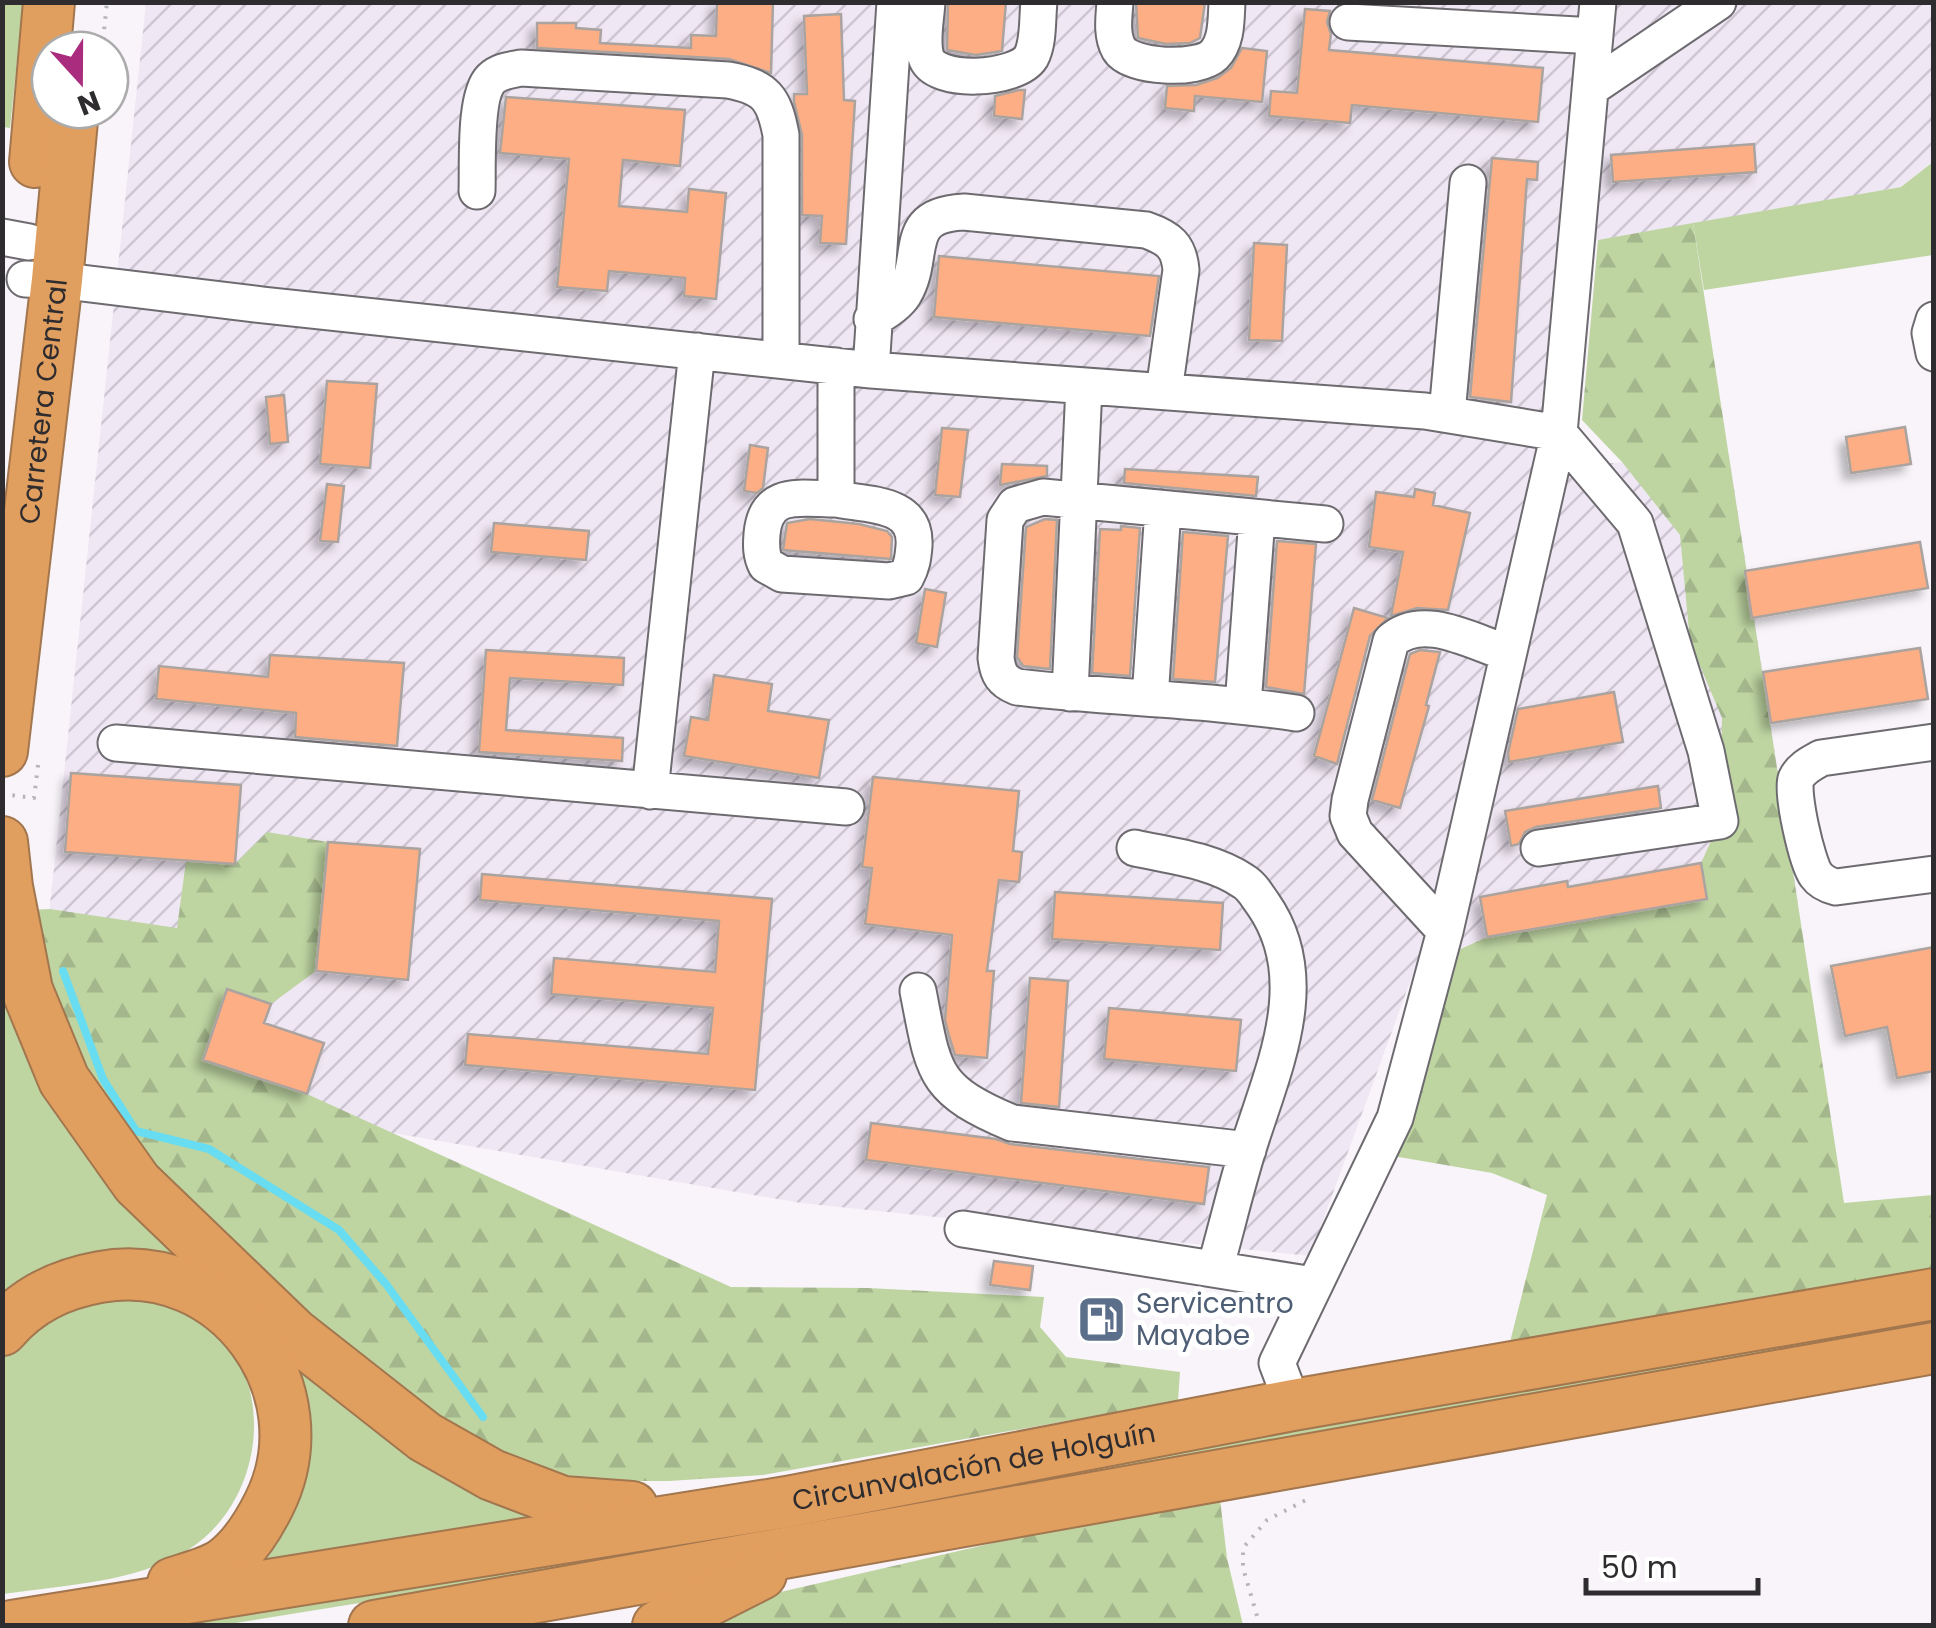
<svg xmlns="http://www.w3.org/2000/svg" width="1936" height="1628" font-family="Poppins,sans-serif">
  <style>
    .industrial { fill: url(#industrial-furrows) }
    .grass { fill: #bed5a2 }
    .forest { fill: url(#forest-firs) }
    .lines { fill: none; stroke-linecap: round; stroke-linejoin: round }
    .stream { stroke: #68dcf0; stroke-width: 8 }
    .building { fill: #fdae85; stroke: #aaa39f; stroke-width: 2.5; filter: url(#shadow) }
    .minor-casing { stroke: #6e6b70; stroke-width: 39 }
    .highway-casing { stroke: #a2764e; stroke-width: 54 }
    .path { stroke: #b7b4b9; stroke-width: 4; stroke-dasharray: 2.5 8; stroke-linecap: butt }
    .minor { stroke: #fff; stroke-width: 35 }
    .highway { stroke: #e09e5f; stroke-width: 50 }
    .labels { text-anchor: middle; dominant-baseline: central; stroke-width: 10; stroke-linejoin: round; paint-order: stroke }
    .street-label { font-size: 28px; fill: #2e2c2e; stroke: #fff }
    .service-label { font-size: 28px; fill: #4e5e75; stroke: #fff; text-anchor: start }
  </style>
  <defs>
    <pattern id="industrial-furrows" width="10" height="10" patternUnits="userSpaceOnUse" patternTransform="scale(2.5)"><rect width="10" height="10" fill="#f0e7f4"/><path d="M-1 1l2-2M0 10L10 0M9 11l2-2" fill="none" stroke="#cec6d2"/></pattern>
    <pattern id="forest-firs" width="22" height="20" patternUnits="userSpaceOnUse" patternTransform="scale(2.5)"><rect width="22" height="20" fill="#bed5a2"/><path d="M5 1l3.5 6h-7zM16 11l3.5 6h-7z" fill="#a4b78c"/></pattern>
    <filter id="shadow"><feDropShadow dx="-7" dy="7" stdDeviation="5" flood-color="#0004"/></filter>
  </defs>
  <rect width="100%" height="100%" fill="#f8f4fa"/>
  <!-- industrial -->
  <path class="industrial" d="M146,3h1787v159l-32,25 -340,60 -26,220 -113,482 -112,307 -509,-53 -665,-114 -90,-146z
    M1729,455l69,447 -359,57 115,-492z"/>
  <!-- grass -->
  <path class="grass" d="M2,3h21l-13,125 -7,-1z
    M1933,162v93l-229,35 -11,-67 208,-36z
    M2,976l41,115 39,59 61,71 443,296 -379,66 82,-148 -71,-139 -215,5z
    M153,1296c19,10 45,19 61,33 65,60 47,175 -26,221 -52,33 -125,35 -185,44l-1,-250 48,-38z
    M1933,1312v12l-1134,208 -576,93 -92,1z"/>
  <!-- forest -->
  <path class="forest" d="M1693,223l151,980 89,-8v82l-423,65 37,-147 -55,-22 -105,-18 52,-196 48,-22 220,-38 -6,-36 19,-42 2,-103 -32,-76 -10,-107 -58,-73 -40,-42 16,-180z
    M267,832l61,10 -12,129 -45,33 -44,-14 80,104 424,193 137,1 176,9 -4,30 26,30 114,15 -2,29 -415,74 -94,6h-86l-100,-25 -277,-226 -134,-152 -46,-168 24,-1 127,19 9,-67 49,3z
    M1219,1491l8,67 16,67 -543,1 54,-28z"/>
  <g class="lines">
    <!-- stream -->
    <path class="stream" d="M63,971l40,108 33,52 73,18 130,81 47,54 97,133"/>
  </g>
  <!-- building -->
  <path class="building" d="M717,2h56l-2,71 -42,-14 -192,-11v-25h39v5l25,2 -1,13 91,5v-13l25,1z
    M948,2h58l-4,49 -26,4 -29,-5z
    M1136,2h69l-5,36 -10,5 -24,1 -28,-6z
    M1305,9l25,2 -3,11 4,12 -2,16 214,18 -5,54 -186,-17 -2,18 -81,-7 2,-25 26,2z
    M841,14l3,86 11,1 -9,143 -26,-1 2,-27 -20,-1v-80l-8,-33v-8h13l-3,-78z
    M1242,48l25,3 -5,51 -67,-6 -1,15 -29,-3 2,-22 29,-1 21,-7 14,-10z
    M1019,90h6l-3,29 -28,-3 1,-20z
    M506,97l179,13 -5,56 -57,-6 -4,46 68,6 2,-23 37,4 -10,106 -32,-3 1,-18 -76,-7 -2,20 -50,-4 12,-128 -69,-6z
    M1754,144l2,28 -143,10 -2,-27z
    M1492,158l46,4 -1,18 -10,-1 -16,223 -41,-5z
    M1254,243l33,2 -5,96 -33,-1z
    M939,256l220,20 -9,60 -216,-19z
    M327,381l50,3 -7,84 -50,-4z
    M284,395l4,47 -18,2 -4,-47z
    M1905,427l6,37 -60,9 -5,-36z
    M942,428l26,2 -8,67 -25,-2z
    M750,445l18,3 -5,40 -6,5 -13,-2z
    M1002,464l45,2v10l-47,9z
    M1125,469l133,8 -2,19 -132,-13z
    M327,484l17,2 -6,56 -18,-1z
    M1415,489l20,4 -2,12 37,8 -22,97 -31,-2 -26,8 12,-64 -34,-5 7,-55 38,5z
    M810,519l49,5 28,7 5,6 -1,22 -108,-9 4,-27z
    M1045,519l12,1 -7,149 -27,-3 -6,-9 9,-130z
    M494,523l95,8 -3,29 -95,-8z
    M1121,526l19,2 -10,148 -38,-3 8,-144 21,1z
    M1183,532l45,4 -13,146 -42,-3z
    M1277,541l39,3 -12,150 -38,-7z
    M1920,542l8,46 -176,30 -7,-47z
    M925,589l21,4 -9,54 -21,-4z
    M1354,608l34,10 -18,18 -33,128 -23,-8z
    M1920,648l8,51 -157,24 -8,-51z
    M486,650l138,8 -1,27 -113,-7 -4,52 117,8 -1,23 -143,-9z
    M1420,650l20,2 -14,53 3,1 -29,102 -28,-8 38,-146z
    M270,655l134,8 -7,83 -102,-9 1,-24 -140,-14 3,-33 109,11z
    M714,675l58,9 -4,27 61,9 -10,58 -135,-22 7,-39 17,3z
    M1614,692l9,50 -114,20 -1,-9 10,-44z
    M71,773l170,12 -6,79 -170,-12z
    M873,777l146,14 -6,60 9,1 -3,30 -20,-2 -12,91h7l-7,87 -32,-3 -6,-19 -4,-16 7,-85 -87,-11 7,-56 -10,-1z
    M1658,786l3,22 -125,19 -11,5 -6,12 -8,2 -6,-35z
    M328,842l92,7 -12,131 -92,-9z
    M1701,863l6,36 -220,38 -7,-40 87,-16 1,6z
    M482,874l290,25 -17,191 -290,-25 3,-31 240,20 5,-46 -162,-14 3,-36 161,14 4,-51 -239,-21z
    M1055,892l168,11 -3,47 -168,-11z
    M1934,947v124l-37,7 -10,-51 -42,9 -14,-70z
    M1030,978l38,3 -9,126 -38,-4z
    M227,989l44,15 -7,19 60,20 -17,51 -104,-34z
    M1109,1008l132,12 -5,51 -132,-12z
    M871,1123l125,16 14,5 199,23 -5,37 -338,-44z
    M994,1261l39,5 -3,24 -40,-5z"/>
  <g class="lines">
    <defs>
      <path id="minor" d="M927,2c-1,17 -6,39 -1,55 8,28 91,23 105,0 8,-15 6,-38 8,-55
        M1115,2c-1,15 -4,33 4,47 11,19 79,22 95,6 13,-13 12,-35 13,-53
        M1348,22l247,14
        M1591,88l127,-86
        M477,191c1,-25 -3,-95 14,-112 8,-8 19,-9 30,-11l207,12c38,7 46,18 53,55v225
        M2,237l27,5
        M25,279l32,1 206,25 608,65 554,41 134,22 76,90 71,228 14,70 -181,27
        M872,319c12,-6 25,-14 32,-25 23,-38 -4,-79 60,-82l182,18c23,8 33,16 35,40l-17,121
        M1934,320l-4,13 4,20
        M871,370l24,-368
        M1447,414l21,-231
        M836,499c-35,0 -70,-10 -74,35 -1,12 -1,21 4,31l16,9 107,7 17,-4c6,-11 7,-19 8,-31 3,-44 -46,-41 -78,-47v-133
        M1070,693l14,-307
        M1150,698l13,-189
        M1243,705l14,-187
        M1296,713c-92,-14 -186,-15 -279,-26 -15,-6 -19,-13 -21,-29l9,-138 10,-15 28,-8 282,27
        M1934,742l-113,16c-9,5 -20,10 -25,21 -5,13 11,84 20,96 5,7 12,10 20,12l98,-13
        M116,743l730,64
        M650,791l47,-440
        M1135,848c36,8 77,12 108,33 9,5 14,15 20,23 54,77 8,169 -16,248 -12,39 -21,78 -32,117
        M1445,931l-90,-98 -7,-17 2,-16 41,-159c32,-29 81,1 117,12
        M918,991c16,81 13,98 94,132l236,27
        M963,1229l350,56
        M1293,1405l-16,-42 118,-245 50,-187 114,-498 39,-431"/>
      <g id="highway">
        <path d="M35,162l14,-160"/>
        <path id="s1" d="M2,751l55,-471 16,-170"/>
        <path d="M2,842l5,45 20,103 37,90 73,103 157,151 131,103 67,38 71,27 69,5"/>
        <path d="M2,1330c26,-31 59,-46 98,-53 126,-23 226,113 169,227 -11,22 -26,46 -46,60 -14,9 -35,14 -50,19"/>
        <path id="s2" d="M12,1626l775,-124 506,-97 641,-111"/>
        <path d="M374,1626l1560,-278"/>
        <path d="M658,1626l103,-52"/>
      </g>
    </defs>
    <!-- minor casing -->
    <use href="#minor" class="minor-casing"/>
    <!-- highway casing -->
    <use href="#highway" class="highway-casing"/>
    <!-- path -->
    <path class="path" d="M102,50l5,-48
      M2,794l32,4 5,-41
      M1260,1626l-17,-58v-20l24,-28 43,-22"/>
    <!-- minor -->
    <use href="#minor" class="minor"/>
    <!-- highway -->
    <use href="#highway" class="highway"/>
  </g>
  <!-- icons -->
  <defs>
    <symbol id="fuel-square" viewBox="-11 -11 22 22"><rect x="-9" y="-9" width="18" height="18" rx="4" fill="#5c6f8a" stroke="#fff"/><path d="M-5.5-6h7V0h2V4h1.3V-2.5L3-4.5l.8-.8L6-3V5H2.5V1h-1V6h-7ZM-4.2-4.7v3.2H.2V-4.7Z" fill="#fff"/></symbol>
  </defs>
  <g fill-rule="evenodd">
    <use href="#fuel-square" x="1074" y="1292" width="55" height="55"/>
  </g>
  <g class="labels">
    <!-- street labels -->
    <g class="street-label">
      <text stroke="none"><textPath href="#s1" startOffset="352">Carretera Central</textPath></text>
      <text stroke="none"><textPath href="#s2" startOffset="975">Circunvalación de Holguín</textPath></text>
    </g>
    <!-- service labels -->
    <g class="service-label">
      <text x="1136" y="1303">Servicentro<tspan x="1136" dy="32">Mayabe</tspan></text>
    </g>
  </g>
  <!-- border -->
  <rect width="1936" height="1628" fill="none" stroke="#2e2c2e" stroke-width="10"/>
  <!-- north arrow -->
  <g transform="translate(80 80) rotate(159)"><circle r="48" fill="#ffffff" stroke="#ababab" stroke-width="2.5"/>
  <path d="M0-8L18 38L0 25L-18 38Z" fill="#a92c7e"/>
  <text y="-15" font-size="28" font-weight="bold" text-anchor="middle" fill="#2e2c2e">N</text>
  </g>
  <!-- scale -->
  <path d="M1586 1578v15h172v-15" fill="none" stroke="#2e2c2e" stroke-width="5"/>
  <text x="1601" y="1578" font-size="30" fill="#2e2c2e" stroke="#ffffff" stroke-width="8" paint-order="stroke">50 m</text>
</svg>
